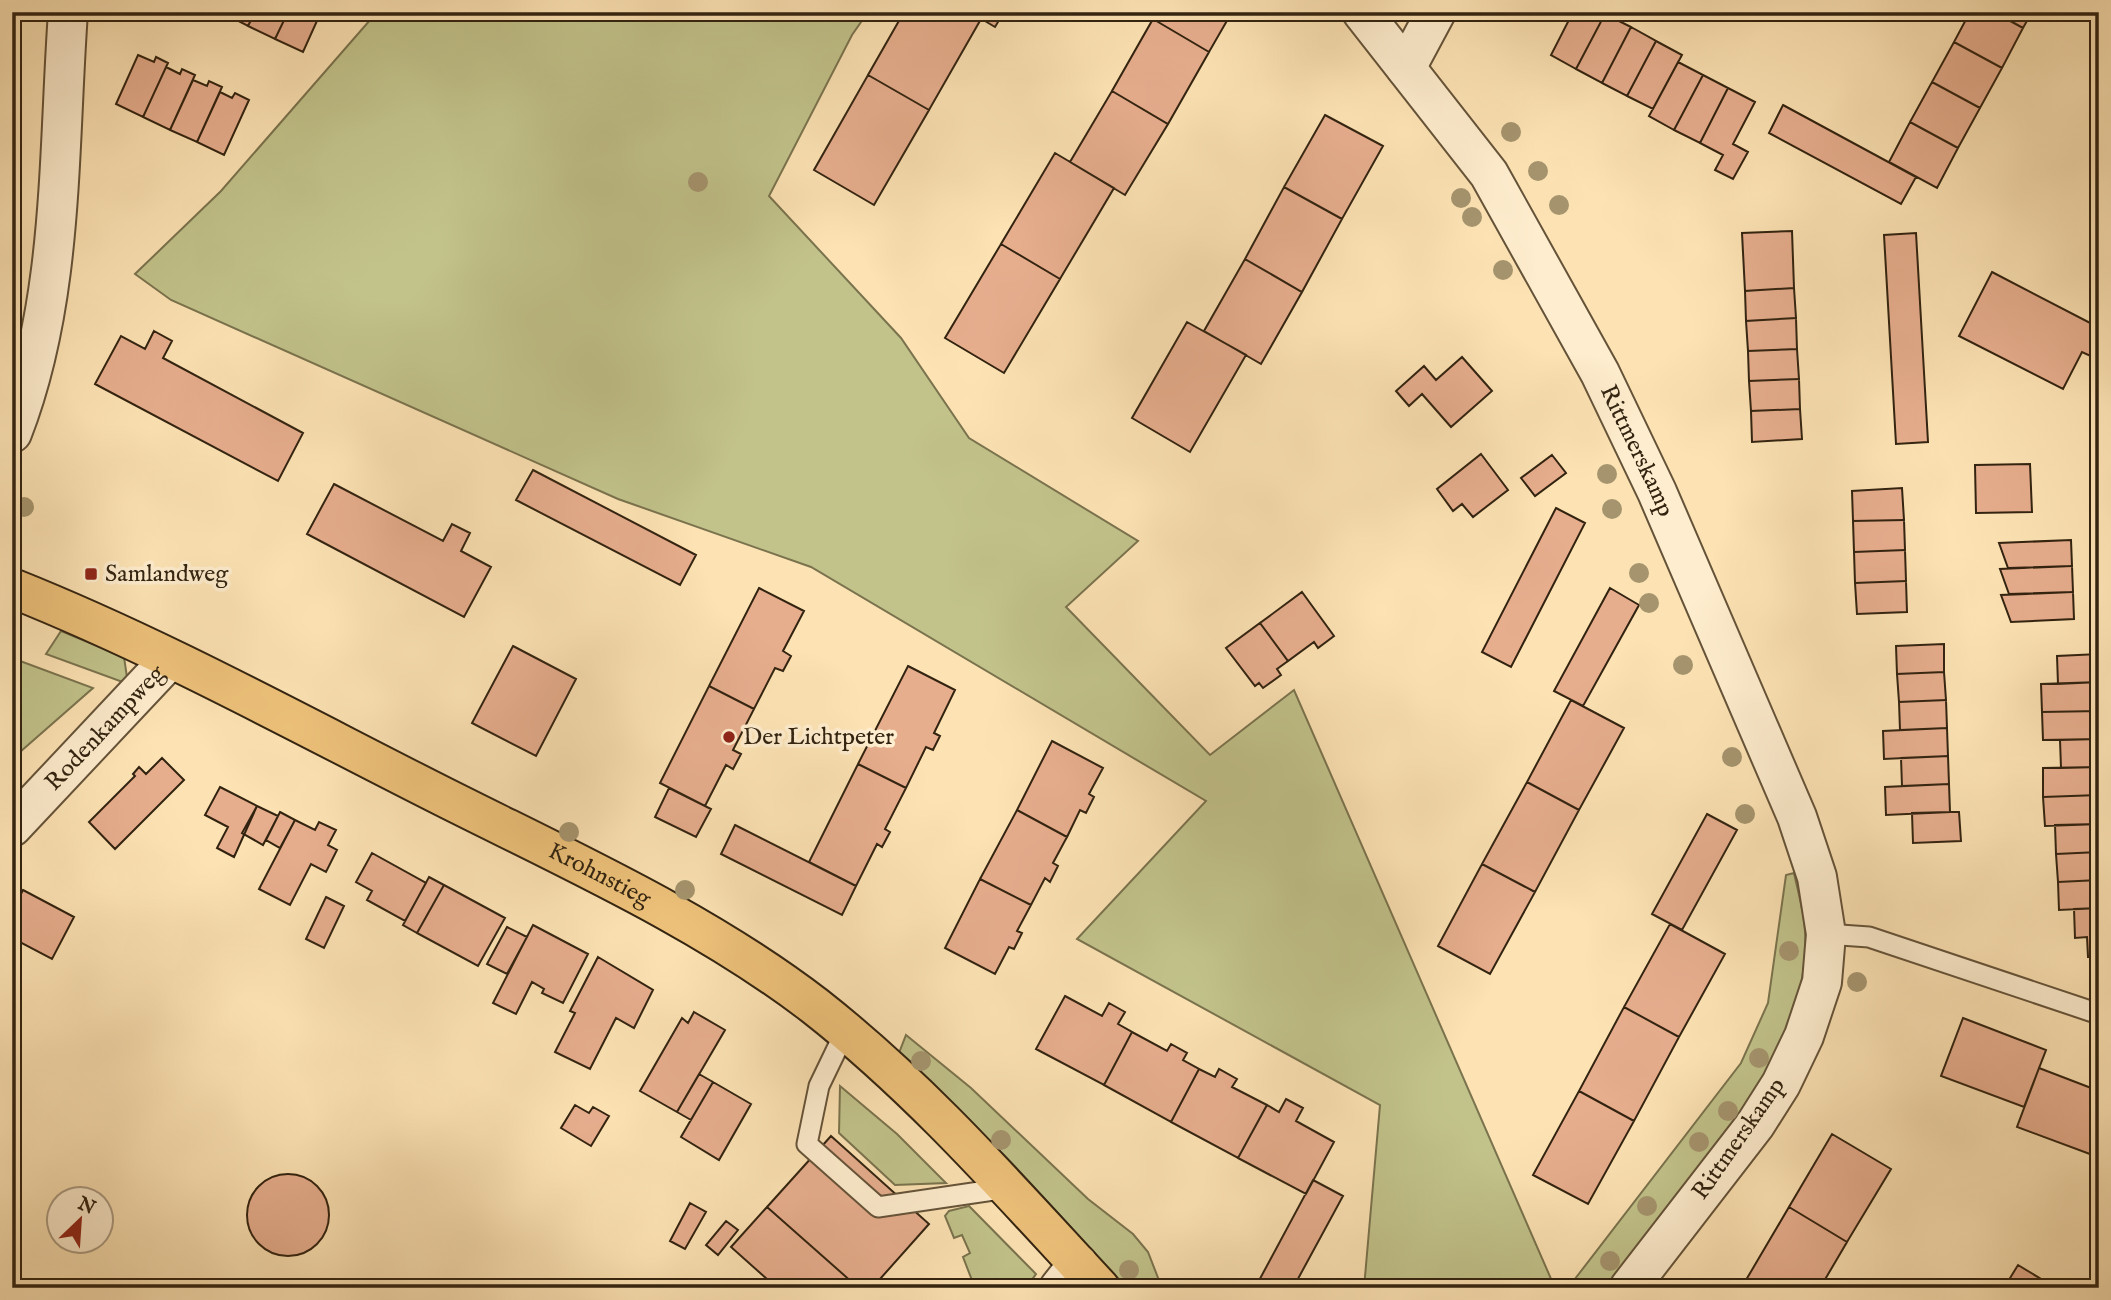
<svg xmlns="http://www.w3.org/2000/svg" width="2111" height="1300" font-family="'IM FELL English',serif">
  <style>
    .green { fill: #c2c38b; stroke: #7a734e; stroke-width: 2 }
    .building { fill: #e7ae8e; stroke: #322310; stroke-width: 2 }
    .lines { fill: none; stroke-linecap: round; stroke-linejoin: round }
    .service-casing { stroke: #655339; stroke-width: 23 }
    .minor-casing { stroke: #655339; stroke-width: 42 }
    .primary-casing { stroke: #322310; stroke-width: 42 }
    .service { stroke: #feedce; stroke-width: 19 }
    .minor { stroke: #feedce; stroke-width: 38 }
    .primary { stroke: #eec27a; stroke-width: 38 }
    .tree { fill: #a5946e }
    .poi-dot { fill: #8f2418; stroke: #feedce; stroke-width: 2.5 }
    .labels { text-anchor: middle; dominant-baseline: central; stroke-width: 7; stroke-linejoin: round; paint-order: stroke }
    .street-label { font-size: 24px; fill: #322310; stroke: #feedce }
    .poi-label { font-size: 24px; fill: #322310; stroke: #feedce; text-anchor: start }
  </style>
  <rect width="100%" height="100%" fill="#fde3b4"/>
  <filter id="stains"><feTurbulence type="fractalNoise" baseFrequency=".00286" numOctaves="4"/><feColorMatrix values="0 0 0 0 .2 0 0 0 0 .09 0 0 0 0 .02 0 0 0 .5 -.17"/></filter>
  <radialGradient id="worn" r=".72"><stop offset=".6" stop-color="#630" stop-opacity="0"/><stop offset="1" stop-color="#630" stop-opacity=".3"/></radialGradient>
  <!-- green -->
  <path class="green" d="M377,12h491l-16,23 -83,161 132,142 68,100 169,103 -72,66 144,148 84,-65 261,598h-191l16,-183 -303,-166 129,-138 -395,-234 -193,-68 -447,-199 -36,-26 86,-83z
    M61,631l63,26 4,27 -82,-30z
    M12,658l81,30 -81,71z
    M1794,873c4,19 10,39 11,58 9,125 -124,264 -197,357h-40l173,-225 27,-60 18,-128z
    M906,1035l65,53 117,111 45,35 15,18 14,36h-35l-121,-131 -107,-104z
    M840,1086l57,48 49,49 -51,2 -56,-52z
    M969,1206l67,68 -10,14h-51l-12,-31 7,-4 -8,-18 -8,3 -9,-22 4,-5z"/>
  <!-- building -->
  <path class="building" d="M221,12h34l-7,14z
    M255,12h33l-13,27 -27,-13z
    M288,12h33l-18,40 -28,-13z
    M904,12h66l11,7 -52,91 -61,-35z
    M970,12h34l-9,15z
    M1157,12h75l-23,40 -56,-33z
    M1573,12l32,2 -29,55 -25,-14z
    M1970,12h24l29,16 -21,40 -48,-26z
    M1994,12h38l-9,16z
    M1605,14l26,13 -29,56 -26,-14z
    M1153,19l56,33 -41,72 -56,-33z
    M1631,27l25,14 -29,55 -25,-13z
    M1656,41l26,14 -29,54 -26,-13z
    M1954,42l48,26 -22,40 -48,-26z
    M138,55l16,7 2,-5 12,6 -25,54 -27,-13z
    M1678,62l25,13 -29,55 -25,-14z
    M166,67l14,7 2,-5 13,6 -25,55 -27,-13z
    M868,75l61,35 -55,95 -60,-35z
    M1703,75l25,13 -28,55 -26,-13z
    M193,80l14,6 2,-5 13,6 -25,55 -27,-12z
    M1932,82l48,26 -22,40 -48,-26z
    M1728,88l27,14 -22,42 15,8 -15,27 -18,-9 8,-15 -23,-12z
    M1112,91l56,33 -43,71 -55,-33z
    M220,92l12,6 3,-5 14,7 -25,55 -27,-13z
    M1783,105l133,72 -15,27 -132,-71z
    M1325,115l58,31 -41,73 -58,-32z
    M1910,122l48,26 -21,40 -48,-26z
    M1055,153l59,35 -54,91 -59,-35z
    M1284,187l58,32 -40,73 -57,-33z
    M1792,231l2,57 -49,3 -3,-58z
    M1916,233l12,209 -32,2 -12,-209z
    M1001,244l59,35 -56,94 -59,-35z
    M1245,259l57,33 -41,72 -57,-33z
    M1992,272l104,54 -3,5 6,3 -1,20 -3,4 -13,-6 -19,37 -104,-53z
    M1794,288l2,30 -50,3 -1,-30z
    M1796,318l1,31 -49,2 -2,-30z
    M1187,322l59,33 -56,97 -58,-34z
    M154,331l18,10 -9,17 140,75 -25,48 -183,-97 26,-48 24,13z
    M1797,349l2,30 -50,2 -1,-30z
    M1462,357l30,34 -41,36 -29,-33 -13,12 -13,-15 28,-25 12,14z
    M1799,379l1,30 -49,2 -2,-30z
    M1800,409l2,30 -50,3 -1,-31z
    M1481,454l27,36 -35,27 -11,-13 -9,7 -16,-22z
    M1552,455l14,18 -31,23 -14,-18z
    M2030,464l2,48 -56,1 -1,-48z
    M533,470l163,85 -16,30 -164,-85z
    M334,484l109,57 9,-17 18,9 -9,18 30,16 -27,50 -157,-83z
    M1902,488l2,32 -51,1 -1,-30z
    M1556,508l29,15 -74,144 -29,-15z
    M1904,520l1,30 -51,2 -1,-31z
    M2071,540l1,26 -64,2 -9,-25z
    M1905,550l1,31 -51,2 -1,-31z
    M2072,566l1,26 -64,2 -9,-25z
    M1906,581l1,31 -50,2 -2,-31z
    M759,588l45,23 -21,40 8,5 -8,15 -8,-3 -21,41 -45,-23z
    M1610,588l29,17 -56,101 -29,-15z
    M1302,592l32,44 -16,12 -4,-6 -26,19 -28,-38z
    M2073,592l1,27 -63,3 -10,-27z
    M1260,623l28,38 -11,8 4,6 -18,13 -4,-5 -4,3 -29,-38z
    M1944,644v28l-47,2 -1,-28z
    M513,646l63,33 -40,77 -64,-33z
    M2099,654v28l-41,2 -1,-28z
    M908,666l47,24 -21,43 6,3 -7,14 -7,-3 -20,41 -48,-24z
    M1944,672l2,28 -47,2 -2,-28z
    M2099,682v29l-57,1 -1,-28z
    M709,686l45,23 -21,41 8,4 -8,15 -7,-4 -21,41 -45,-23z
    M1571,700l53,28 -45,82 -52,-28z
    M1946,700l1,28 -47,2 -1,-28z
    M2099,711v28l-56,1 -1,-28z
    M1947,728l1,28 -64,3 -1,-28z
    M2099,739v28l-38,1 -1,-28z
    M1052,741l51,27 -14,26 5,3 -8,16 -6,-3 -13,27 -50,-27z
    M1948,756l1,28 -47,2 -1,-28z
    M162,758l22,22 -69,69 -26,-27 46,-46 -2,-2 6,-7 7,7z
    M858,764l48,24 -21,41 5,3 -8,15 -5,-3 -21,42 -47,-24z
    M2099,767v28l-56,2v-29z
    M1527,782l52,28 -44,82 -53,-28z
    M1949,784l1,28 -64,3 -1,-28z
    M220,787l37,19 -23,51 -17,-9 11,-21 -23,-12z
    M669,788l42,21 -15,28 -41,-20z
    M2099,795v29l-54,2 -2,-29z
    M257,806l21,10 -15,29 -21,-12z
    M1017,810l50,27 -14,26 5,3 -8,16 -5,-4 -14,27 -51,-26z
    M280,812l15,8 -15,28 -14,-8z
    M1950,812h9l2,29 -48,2 -1,-30z
    M1707,814l30,16 -55,100 -30,-16z
    M295,820l20,10 4,-8 17,8 -8,15 9,5 -11,22 -15,-8 -21,41 -31,-16z
    M2099,824v28l-43,2 -1,-29z
    M735,825l121,61 -14,29 -121,-61z
    M2099,852v28l-41,2 -2,-28z
    M372,853l54,30 -21,38 -38,-21 5,-9 -16,-9z
    M1482,864l53,28 -45,82 -52,-28z
    M429,877l15,8 -27,48 -14,-8z
    M980,879l51,26 -14,26 5,2 -8,16 -5,-2 -14,27 -50,-26z
    M2099,880v28l-40,2 -1,-28z
    M444,885l61,33 -27,48 -61,-33z
    M23,890l51,27 -22,42 -40,-21v-27z
    M326,897l18,9 -20,42 -18,-9z
    M2099,908v49h-11l-1,-20 -12,1 -1,-29z
    M1670,924l55,30 -46,83 -55,-30z
    M533,925l55,29 -25,49 -21,-10 2,-4 -12,-7 -16,32 -23,-11z
    M507,927l20,10 -20,37 -20,-10z
    M598,957l55,33 -19,38 -18,-10 -26,51 -35,-17 20,-39 -5,-2z
    M1065,996l37,20 7,-13 16,9 -7,12 14,8 -28,53 -68,-36z
    M1624,1007l55,30 -45,84 -55,-30z
    M694,1012l31,18 -48,82 -37,-21 42,-73 6,5z
    M1963,1018l83,32 -22,57 -83,-31z
    M1132,1032l35,19 4,-7 16,9 -4,7 16,9 -28,53 -67,-37z
    M2039,1068l60,23 -1,66 -81,-30z
    M1199,1069l16,8 4,-8 18,10 -5,8 35,18 -29,53 -67,-36z
    M699,1074l14,8 -22,38 -14,-8z
    M713,1082l38,22 -32,56 -38,-23z
    M1579,1091l55,30 -46,83 -55,-29z
    M1286,1099l17,9 -7,13 38,21 -28,52 -68,-36 29,-53 12,7z
    M575,1105l14,8 4,-6 16,9 -18,30 -30,-18z
    M1832,1134l59,35 -44,73 -58,-35z
    M831,1136l98,88 -57,64h-23l4,-5 -86,-76z
    M247 1215a41 41 0 1 1 82 0a41 41 0 1 1-82 0Z
    M1313,1180l30,16 -50,92h-38z
    M690,1203l16,9 -21,37 -15,-8z
    M767,1207l86,76 -4,5h-72l-46,-41z
    M1789,1207l58,35 -27,46h-62l-12,-8z
    M726,1221l12,9 -20,25 -12,-10z
    M2018,1265l38,23h-52z"/>
  <g class="lines">
    <defs>
      <path id="service" d="M1826,934l43,3 230,77
        M845,1032l-26,54 -12,58 71,63 129,-19"/>
      <g id="minor">
        <path id="s1" d="M1362,12l127,162 111,199 57,119 140,325 20,60 9,57 -4,48 -18,54 -23,48 -26,41 -126,163"/>
        <path d="M1406,68l30,-56"/>
        <path d="M12,433c52,-133 46,-281 56,-421"/>
        <path id="s2" d="M12,827l158,-168"/>
        <path d="M1059,1288l19,-24"/>
      </g>
      <g id="primary">
        <path id="s3" d="M12,588c148,59 289,137 432,209 125,63 259,123 371,209 106,83 194,184 285,282"/>
      </g>
    </defs>
    <!-- service casing -->
    <use href="#service" class="service-casing"/>
    <!-- minor casing -->
    <use href="#minor" class="minor-casing"/>
    <!-- primary casing -->
    <use href="#primary" class="primary-casing"/>
    <!-- service -->
    <use href="#service" class="service"/>
    <!-- minor -->
    <use href="#minor" class="minor"/>
    <!-- primary -->
    <use href="#primary" class="primary"/>
  </g>
  <!-- trees -->
  <g class="tree">
    <circle cx="1511" cy="132" r="10"/>
    <circle cx="1538" cy="171" r="10"/>
    <circle cx="698" cy="182" r="10"/>
    <circle cx="1461" cy="198" r="10"/>
    <circle cx="1559" cy="205" r="10"/>
    <circle cx="1472" cy="217" r="10"/>
    <circle cx="1503" cy="270" r="10"/>
    <circle cx="1607" cy="474" r="10"/>
    <circle cx="24" cy="507" r="10"/>
    <circle cx="1612" cy="509" r="10"/>
    <circle cx="1639" cy="573" r="10"/>
    <circle cx="1649" cy="603" r="10"/>
    <circle cx="1683" cy="665" r="10"/>
    <circle cx="1732" cy="757" r="10"/>
    <circle cx="1745" cy="814" r="10"/>
    <circle cx="569" cy="832" r="10"/>
    <circle cx="685" cy="890" r="10"/>
    <circle cx="1789" cy="951" r="10"/>
    <circle cx="1857" cy="982" r="10"/>
    <circle cx="1759" cy="1058" r="10"/>
    <circle cx="921" cy="1061" r="10"/>
    <circle cx="1728" cy="1111" r="10"/>
    <circle cx="1001" cy="1140" r="10"/>
    <circle cx="1699" cy="1142" r="10"/>
    <circle cx="1647" cy="1206" r="10"/>
    <circle cx="1610" cy="1261" r="10"/>
    <circle cx="1129" cy="1270" r="10"/>
  </g>
  <!-- markers -->
  <g class="poi-dot">
    <rect x="84" y="567" width="14" height="14" rx="3.5"/>
    <circle cx="729" cy="737" r="7"/>
  </g>
  <g class="labels">
    <!-- street labels -->
    <g class="street-label">
      <text stroke="none"><textPath href="#s1" startOffset="520">Rittmerskamp</textPath></text>
      <text stroke="none"><textPath href="#s2" startOffset="136">Rodenkampweg</textPath></text>
      <text stroke="none"><textPath href="#s3" startOffset="654">Krohnstieg</textPath></text>
      <text transform="translate(1739 1139) rotate(-55)">Rittmerskamp</text>
    </g>
    <!-- poi labels -->
    <g class="poi-label">
      <text x="105" y="574">Samlandweg</text>
      <text x="743" y="737">Der Lichtpeter</text>
    </g>
  </g>
  <!-- margin -->
  <rect width="2111" height="1300" fill="none" stroke="#fde3b4" stroke-width="42"/>
  <rect x="14" y="14" width="2083" height="1272" fill="none" stroke="#322310" stroke-width="3.5"/>
  <rect x="21" y="21" width="2069" height="1258" fill="none" stroke="#322310" stroke-width="2"/>
  <!-- north arrow -->
  <g transform="translate(80 1220) rotate(25)"><circle r="33" fill="#feedce" stroke="#ac9c82" stroke-width="2"/>
  <path d="M0-5L12 26L0 18L-12 26Z" fill="#8f2418"/>
  <text y="-10" font-size="19" font-weight="bold" text-anchor="middle" fill="#322310">N</text>
  </g>
  <rect width="100%" height="100%" filter="url(#stains)"/>
  <rect width="100%" height="100%" fill="url(#worn)"/>
</svg>
